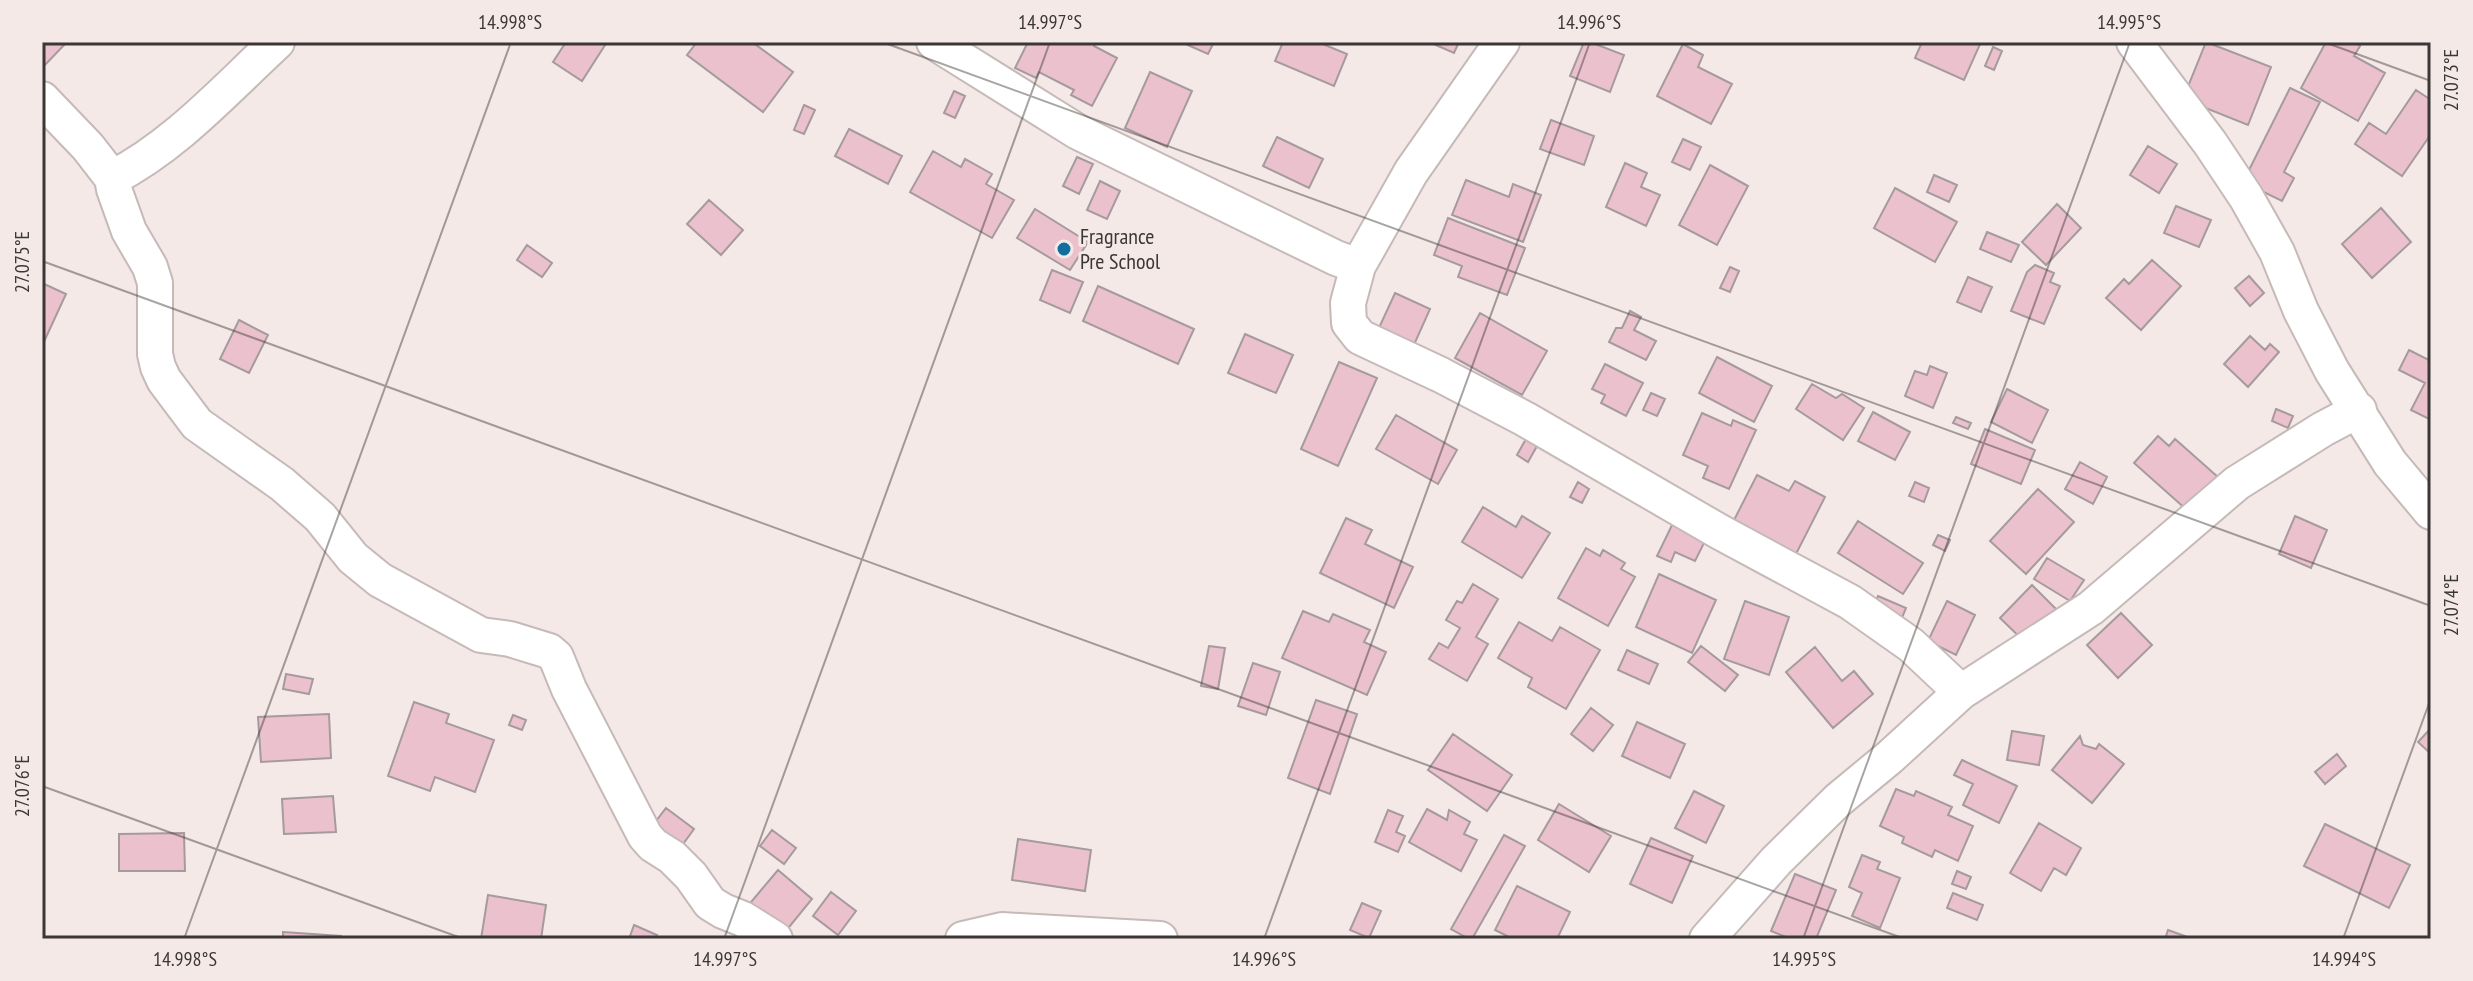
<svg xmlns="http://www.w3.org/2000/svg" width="2473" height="981" font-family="'PT Sans Narrow',sans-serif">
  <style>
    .building { fill: #ebc1ce; stroke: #a59a9e; stroke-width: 2 }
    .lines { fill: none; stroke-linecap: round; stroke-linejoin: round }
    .minor-casing { stroke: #c6bab9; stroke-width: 38 }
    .minor { stroke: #fff; stroke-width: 34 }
    .ticks { fill: none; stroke: #3b3736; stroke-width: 2; stroke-opacity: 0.45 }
    .poi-dot { fill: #116e9d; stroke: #f5e9e7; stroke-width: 3 }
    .labels { text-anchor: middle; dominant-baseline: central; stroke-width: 6; stroke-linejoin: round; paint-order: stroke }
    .poi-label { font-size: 22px; fill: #3b3736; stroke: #f5e9e7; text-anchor: start }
    .neatline { fill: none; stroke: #3b3736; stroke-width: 3 }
    .ticks-label { font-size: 20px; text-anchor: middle; fill: #3b3736 }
  </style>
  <rect width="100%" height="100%" fill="#f5e9e7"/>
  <!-- building -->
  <path class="building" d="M42,42h25l-25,26z
    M566,42h41l-25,39 -29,-19z
    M697,42h55l41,30 -30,40 -76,-57z
    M1028,42h68l-2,4 23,12 -25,48 -21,-11 3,-5 -35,-18 -3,6 -21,-10z
    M1181,42h33l-6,12z
    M1283,42h35l29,12 -13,32 -59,-25z
    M1429,42h30l-5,11z
    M1584,42h6l34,13 -14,37 -40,-16z
    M1922,42h59l-17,38 -49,-22z
    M2206,42l65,25 -23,58 -65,-26z
    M2326,42h27l7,4 -6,10 31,17 -27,48 -57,-33z
    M1683,44l20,11 -5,12 34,17 -21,40 -54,-28z
    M1993,47l9,4 -8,19 -9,-4z
    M1150,72l42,19 -25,56 -42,-19z
    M2290,88l30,14 -36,70 10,6 -12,23 -39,-19z
    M2416,90l15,10v34l-29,42 -47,-32 14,-21 17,11z
    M954,91l11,5 -10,22 -11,-5z
    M804,105l11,5 -11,24 -10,-4z
    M1551,120l43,16 -10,29 -44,-16z
    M849,129l53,27 -14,28 -53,-28z
    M1277,137l46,22 -14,29 -46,-22z
    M1683,139l18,8 -11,23 -18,-8z
    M2148,146l29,18 -18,29 -29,-18z
    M933,151l28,16 4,-8 27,15 -6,10 28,16 -22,38 -82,-46z
    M1077,157l16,7 -14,30 -16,-8z
    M1625,163l22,10 -6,14 19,8 -14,31 -40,-19z
    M1710,165l38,21 -31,59 -38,-20z
    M1934,175l23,10 -8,17 -22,-10z
    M1466,180l43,17 4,-13 28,11 -18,47 -71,-27z
    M1100,181l20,10 -13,28 -20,-9z
    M1895,188l62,34 -22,40 -61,-34z
    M709,200l34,30 -22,25 -34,-31z
    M2057,204l24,24 -35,37 -24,-23z
    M2176,206l35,14 -12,27 -35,-14z
    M2381,208l30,34 -39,36 -30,-34z
    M1035,209l53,33 -18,28 -53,-32z
    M1448,218l77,30 -18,47 -49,-18 4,-11 -28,-11z
    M1987,232l32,13 -8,17 -31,-13z
    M527,245l25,18 -10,14 -25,-17z
    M2152,260l29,26 -40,44 -35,-32 18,-19 5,5z
    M2035,265l19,8 -4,9 10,4 -16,38 -33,-13 16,-39z
    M1730,267l9,4 -9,21 -10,-4z
    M1052,270l31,12 -13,31 -30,-13z
    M2249,276l15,17 -14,13 -15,-18z
    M1968,277l24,10 -11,25 -24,-10z
    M42,283l24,11 -24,52z
    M1098,286l96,43 -16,35 -95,-43z
    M1395,293l35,16 -17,38 -35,-17z
    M1630,311l11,6 -7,13 22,11 -10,19 -37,-18 7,-14h6z
    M1480,313l67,38 -25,44 -67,-37z
    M239,320l29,15 -19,38 -29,-14z
    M1245,334l48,21 -17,38 -48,-20z
    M2250,336l15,14 5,-6 9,8 -31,35 -24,-23z
    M2409,350l22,11v59l-20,-10 14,-27 -26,-13z
    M1717,357l55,29 -18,36 -55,-29z
    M1339,362l38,16 -39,88 -37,-17z
    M1605,364l38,19 -17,33 -25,-13 4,-8 -13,-6z
    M1930,366l17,7 -14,35 -28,-12 10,-25 12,4z
    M1812,384l24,14 6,-4 22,14 -21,32 -47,-31z
    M2007,389l41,21 -16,33 -41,-21z
    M1651,393l14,6 -8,17 -14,-6z
    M2276,409l17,7 -5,12 -16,-7z
    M1873,412l37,20 -15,28 -37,-19z
    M1702,413l29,13 2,-6 23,10 -27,59 -26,-11 5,-12 -25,-11z
    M1396,415l61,35 -19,34 -62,-35z
    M1956,417l15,6 -3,6 -15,-6z
    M1985,429l50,21 -14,34 -50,-20z
    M2158,436l11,10 6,-7 43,38 -30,34 -54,-48z
    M1526,439l11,7 -9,16 -11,-7z
    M2080,462l27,15 -14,27 -28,-15z
    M1757,475l32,16 6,-10 30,16 -30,59 -63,-32z
    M1578,482l11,7 -7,14 -12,-6z
    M1915,482l14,6 -5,14 -15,-6z
    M2038,489l36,33 -48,52 -36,-33z
    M1483,507l33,20 6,-11 28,17 -28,45 -60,-36z
    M2295,516l32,14 -16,38 -32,-14z
    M1346,518l26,12 -7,14 48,23 -19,41 -74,-35z
    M1858,521l65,42 -20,31 -65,-41z
    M1673,523l33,16 -11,22 -20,-9 -4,10 -14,-6z
    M1938,535l12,5 -5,11 -12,-6z
    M1586,548l14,8 3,-6 22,13 -4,6 14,8 -27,49 -50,-28z
    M2047,558l37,22 -14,21 -36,-22z
    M1659,574l57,26 -24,53 -56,-26z
    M1473,584l25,15 -22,38 12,7 -21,37 -38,-22 10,-16 9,5 12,-20 -14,-8 11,-19 5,2z
    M2032,585l28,28 -31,33 -29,-28z
    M1878,596l28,12 -7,17 -28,-13z
    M1745,601l44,16 -20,58 -45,-16z
    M1947,601l28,14 -19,40 -28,-14z
    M1303,611l26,11 4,-8 37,16 -6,12 22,10 -19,43 -85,-37z
    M2121,613l31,32 -34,33 -31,-33z
    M1519,622l33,19 8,-14 40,23 -34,59 -38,-22 4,-9 -34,-20z
    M1209,646l16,2 -7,41 -17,-3z
    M1701,646l37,29 -13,16 -37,-29z
    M1815,647l27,34 12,-10 19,23 -40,34 -47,-56z
    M1627,650l31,14 -9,20 -31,-14z
    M1253,663l27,9 -14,43 -28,-9z
    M286,674l27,5 -4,15 -26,-5z
    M1316,700l41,14 -27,80 -42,-16z
    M414,702l35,12 -3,9 48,17 -19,52 -40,-15 -5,14 -42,-15z
    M1591,708l22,17 -20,26 -22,-17z
    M329,714l2,44 -70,4 -3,-45z
    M513,715l13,5 -4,10 -13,-5z
    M1637,722l48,22 -15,34 -48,-22z
    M2431,728v26l-13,-12z
    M2012,731l32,5 -5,29 -32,-5z
    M1453,734l59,41 -25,36 -59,-41z
    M2080,736l3,9 13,4 3,-5 25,20 -32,39 -40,-33z
    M2337,754l9,12 -21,18 -10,-12z
    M1962,760l55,26 -18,37 -36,-18 10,-21 -19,-9z
    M1896,789l18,7 2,-5 36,16 -4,8 25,11 -15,35 -23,-11 -3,7 -30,-14 2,-6 -24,-11z
    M1694,791l30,15 -18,37 -31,-15z
    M333,796l3,36 -52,2 -2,-35z
    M1559,804l52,32 -22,36 -51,-32z
    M666,808l28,21 -16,22 -28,-22z
    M1427,809l20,11 2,-10 21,12 -6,12 13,6 -16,31 -52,-29z
    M1388,810l15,6 -7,16 9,4 -7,16 -23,-10z
    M2039,823l42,25 -15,27 -12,-7 -13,23 -31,-18z
    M2325,824l85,41 -21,43 -85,-42z
    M772,830l24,18 -12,16 -24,-18z
    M184,833l1,38h-66v-37z
    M1504,835l21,11 -53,93h-3l-18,-10z
    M1651,838l42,18 -21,47 -42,-19z
    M1018,839l73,11 -6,41 -73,-11z
    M1862,855l18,7 -3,7 23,9 -20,50 -28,-12 10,-23 -13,-6z
    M778,870l34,29 -31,38 -35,-29z
    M1957,871l14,6 -5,12 -14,-5z
    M1795,874l41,16 -20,49h-25l-20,-8z
    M1517,886l53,26 -13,27h-44l-18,-9z
    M831,892l25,19 -18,24 -25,-19z
    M1953,893l30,12 -6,15 -30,-12z
    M488,895l58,10 -5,34h-60z
    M1362,903l19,8 -12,27 -19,-8z
    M634,925l23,10 -2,4h-26z
    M2168,930l25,9h-28z
    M283,932l58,4v3h-58z"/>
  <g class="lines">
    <defs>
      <path id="minor" d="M934,42l144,90 258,126 22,8 53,-94 91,-130
        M2134,42l76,101 36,54 31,55 24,59 31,60 58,92 41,49
        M42,99l46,48 24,31c63,-32 113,-88 165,-136
        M112,178l2,11 15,42 21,36 5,16v71l3,13 6,13 33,44 85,60 38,33 33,41 27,22 101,55 29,4 39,12 7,6 13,32 76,147 8,9 19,12 19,19 19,27 13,8 20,8 32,20
        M1358,266l-10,37 1,20 11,14 81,38 84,44 195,113 130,70 61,43 50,47
        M963,939l39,-9 158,9
        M1707,939l69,-78 62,-61 52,-43 71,-65 130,-84 146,-125 86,-54 36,-19"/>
    </defs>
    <!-- minor casing -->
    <use href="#minor" class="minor-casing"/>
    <!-- minor -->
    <use href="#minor" class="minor"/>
  </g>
  <!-- ticks -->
  <path class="ticks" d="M882,42l1549,564M2324,42l107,39M42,261l1863,678M42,786l422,153M184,939l327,-897M724,939l326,-897M1264,939l326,-897M1803,939l327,-897M2343,939l88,-241"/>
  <!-- markers -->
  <circle class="poi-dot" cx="1064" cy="249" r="8"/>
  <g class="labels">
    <!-- poi labels -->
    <g class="poi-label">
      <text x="1080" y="236">Fragrance<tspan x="1080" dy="25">Pre School</tspan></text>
    </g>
  </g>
  <!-- border -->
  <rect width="2473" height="981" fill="none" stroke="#f5e9e7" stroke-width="88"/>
  <rect x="44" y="44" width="2385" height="893" class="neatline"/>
  <g class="ticks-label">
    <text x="510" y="29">14.998°S</text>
    <text x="1050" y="29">14.997°S</text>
    <text x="1589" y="29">14.996°S</text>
    <text x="2129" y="29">14.995°S</text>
    <text transform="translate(2451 80) rotate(-90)" y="7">27.073°E</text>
    <text transform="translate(22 262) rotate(-90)" y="7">27.075°E</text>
    <text transform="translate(2451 605) rotate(-90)" y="7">27.074°E</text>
    <text transform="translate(22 786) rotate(-90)" y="7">27.076°E</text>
    <text x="185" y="966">14.998°S</text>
    <text x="725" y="966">14.997°S</text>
    <text x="1264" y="966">14.996°S</text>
    <text x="1804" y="966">14.995°S</text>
    <text x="2344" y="966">14.994°S</text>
  </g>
</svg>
